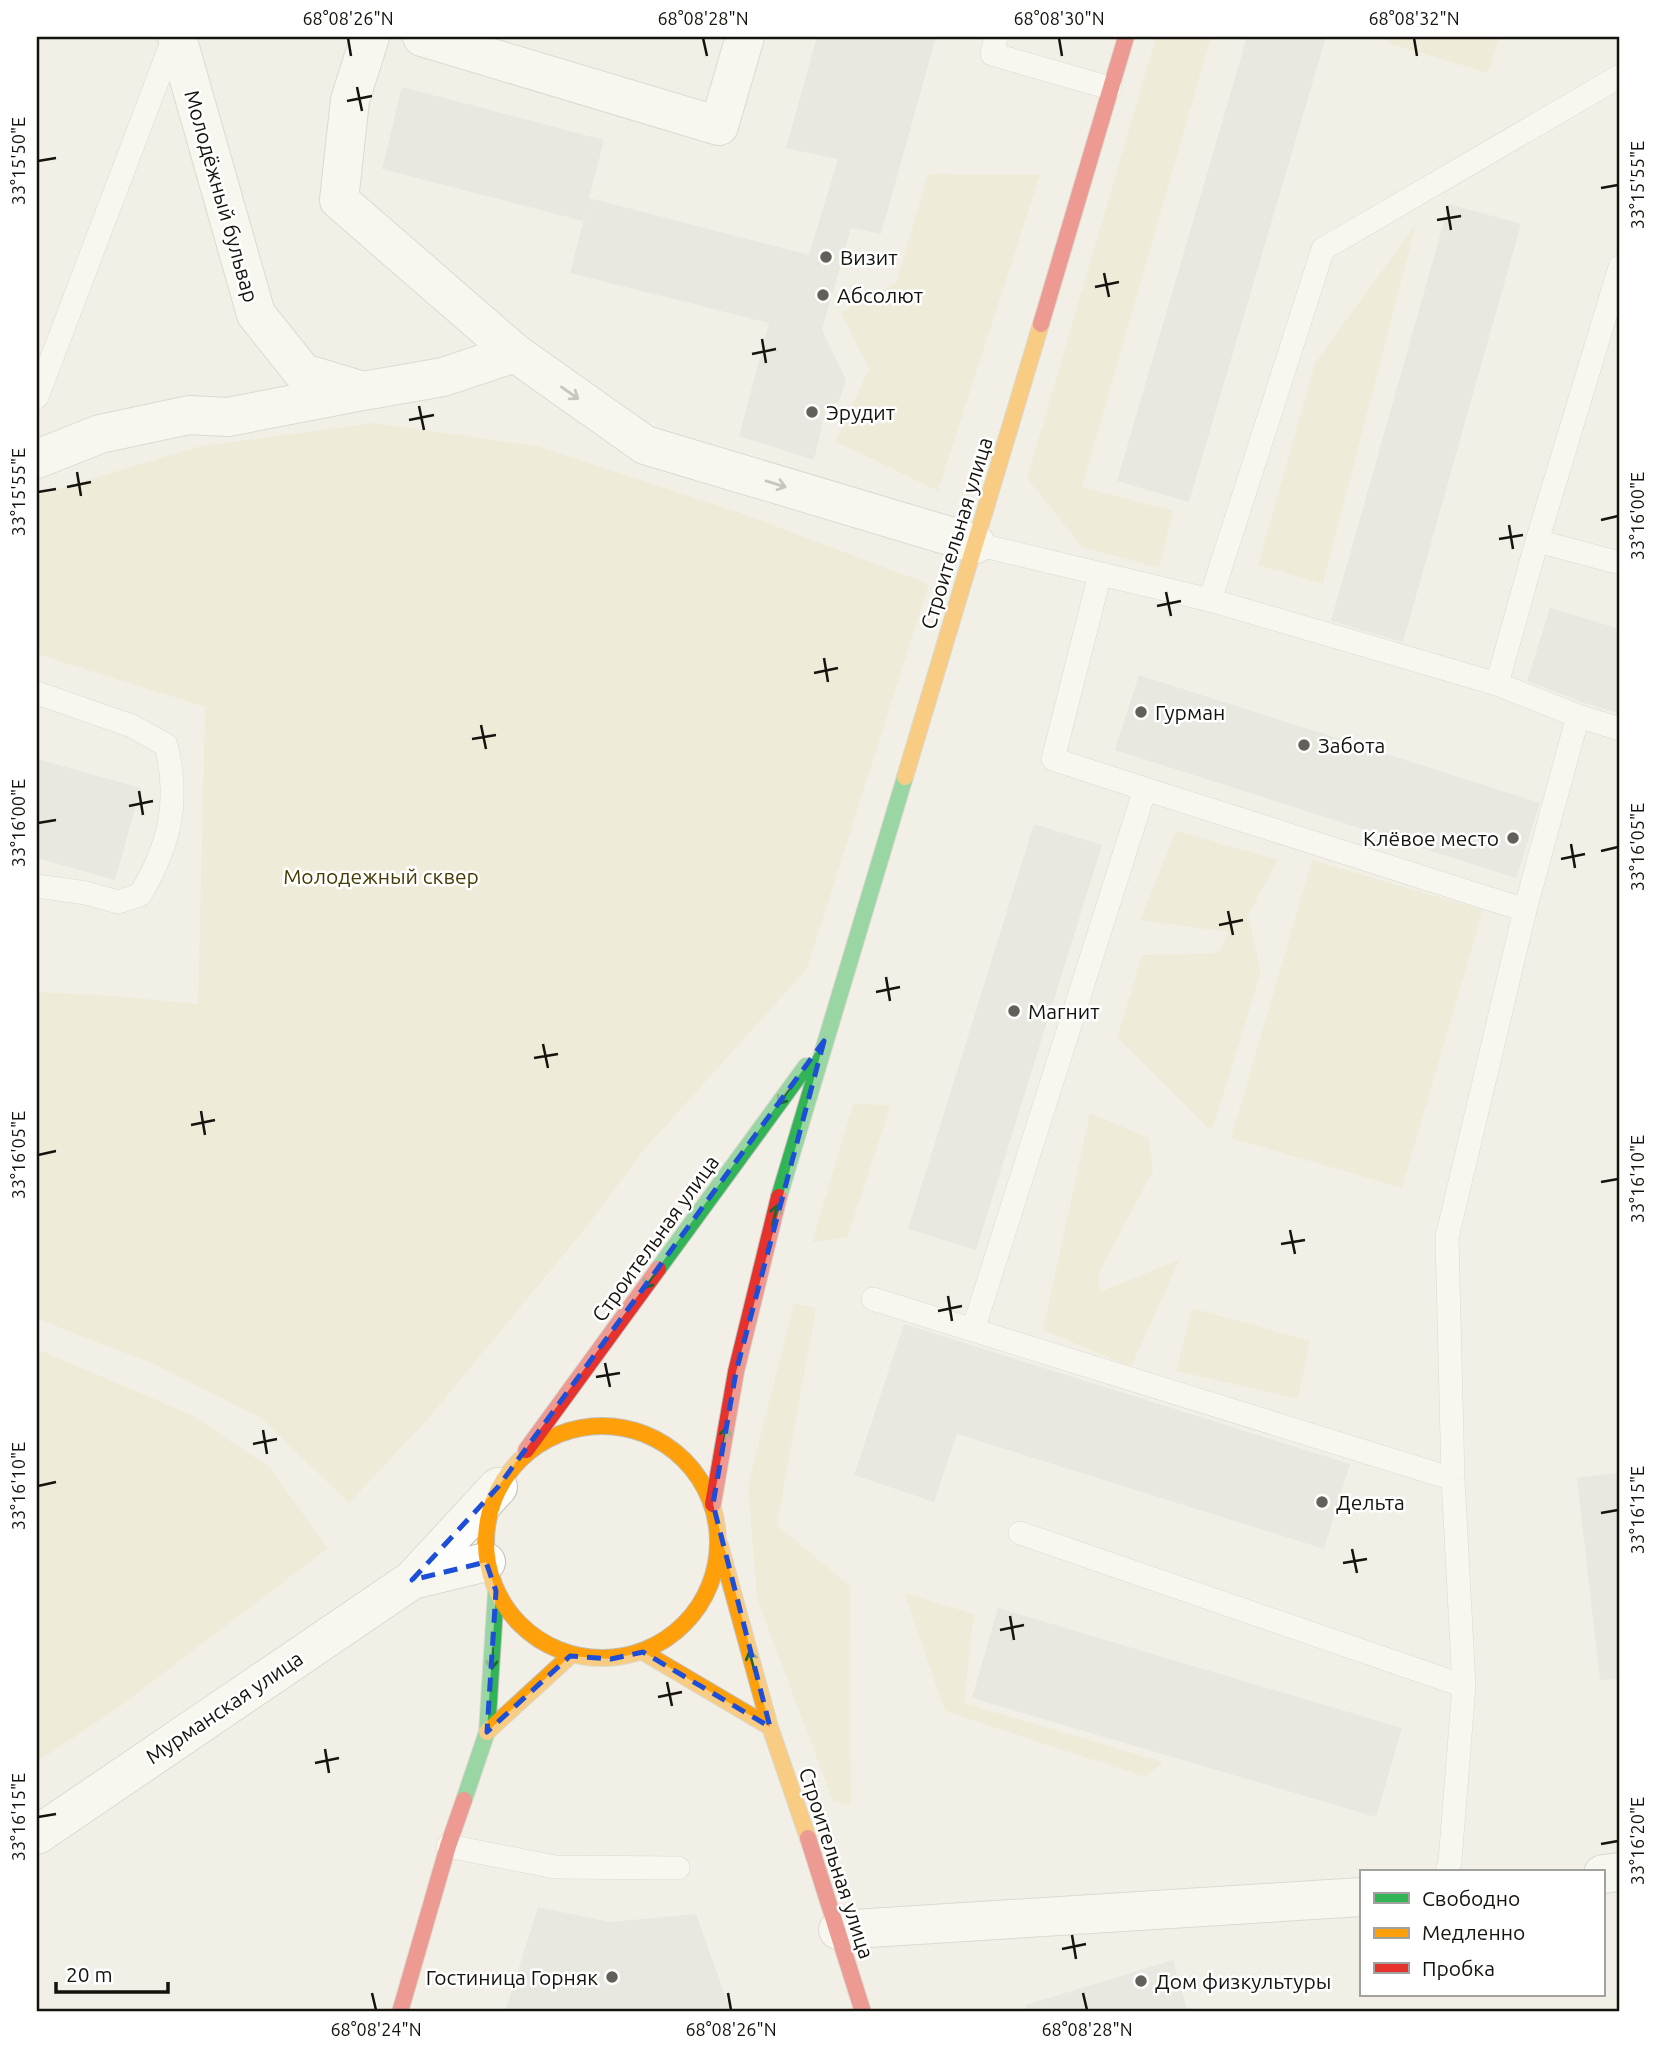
<svg xmlns="http://www.w3.org/2000/svg" width="1657" height="2049" font-family="Ubuntu,sans-serif">
  <style>
    .green { fill: #eae5cb }
    .building { fill: #dcdbd9 }
    .lines { fill: none; stroke-linecap: round; stroke-linejoin: round }
    .lane-casing { stroke: #c0beb7; stroke-width: 24 }
    .street-casing { stroke: #c0beb7; stroke-width: 40 }
    .fast-casing { stroke: #c0beb7; stroke-width: 18 }
    .slow-casing { stroke: #c0beb7; stroke-width: 18 }
    .jam-casing { stroke: #c0beb7; stroke-width: 18 }
    .lane { stroke: #fdfdfb; stroke-width: 23 }
    .street { stroke: #fdfdfb; stroke-width: 38 }
    .fast { stroke: #30b455; stroke-width: 16 }
    .slow { stroke: #ff9f0a; stroke-width: 16 }
    .jam { stroke: #e5322d; stroke-width: 16 }
    .oneway { stroke: #959490 }
    .oneway2 { stroke: #226431 }
    .marked { fill: none; stroke: #1d4ed8; stroke-width: 5; stroke-dasharray: 14 9; stroke-linejoin: round }
    .ticks { fill: none; stroke: #15130d; stroke-width: 2.5 }
    .poi-dot { fill: #626059; stroke: #fff; stroke-width: 2.5 }
    .labels { text-anchor: middle; dominant-baseline: central; stroke-width: 5; stroke-linejoin: round; paint-order: stroke }
    .street-label { font-size: 21px; fill: #15130d; stroke: #fff }
    .poi-label { font-size: 21px; fill: #15130d; stroke: #fff; text-anchor: start }
    .park-label { font-size: 21px; fill: #463b02; stroke: #fff }
    .neatline { fill: none; stroke: #15130d; stroke-width: 2.5 }
    .ticks-label { font-size: 18px; text-anchor: middle; fill: #15130d }
  </style>
  <rect width="100%" height="100%" fill="#f2f0e6"/>
  <!-- green -->
  <path class="green" d="M1156,37h55l-129,450 91,24 -14,57 -77,-21 -55,-69z
    M1389,37h110l-11,36 -101,-30z
    M928,174l112,1 -102,316 -103,-50 34,-72 -28,-57 55,-29z
    M1416,224l-93,360 -65,-19 57,-202z
    M374,423l163,23 201,66 191,72 -122,385 -163,181 -59,79 -157,190 -79,84 -88,-85 -105,-53 -119,-46v-327l80,4 81,8 7,-297 -168,-53v-159l164,-49z
    M1176,831l102,29 -30,55 13,57 -49,159 -95,-93 25,-83 77,-2 9,-21 -88,-12z
    M1312,860l171,50 -81,278 -171,-50z
    M853,1104l38,1 -44,133 -35,4z
    M1090,1113l59,25 4,33 -54,102 1,19 80,-33 -49,108 -88,-37z
    M794,1303l22,5 -39,217 73,61 1,219 -18,-4 -76,-202 -9,-114z
    M1192,1308l118,33 -12,58 -122,-28z
    M37,1349l155,66 77,52 59,81 -210,160 -81,54z
    M904,1593l70,21 -10,89 199,59 -18,15 -200,-66z"/>
  <!-- building -->
  <path class="building" d="M817,37h119l-55,197 -30,-6 -29,102 24,50 -7,21 -13,7 -12,52 -75,-24 30,-113 -199,-50 19,-74 -6,22 -201,-52 20,-82 202,53 -15,58 220,57 29,-96 -52,-11z
    M1247,37h79l-137,465 -72,-21z
    M1449,204l72,20 -118,418 -72,-21z
    M1550,608l70,21v85l-38,-12 -55,-21z
    M1139,675l401,128 -24,75 -401,-128z
    M37,759l104,29 -26,92 -78,-22z
    M1034,824l68,21 -126,405 -68,-21z
    M904,1324l446,140 -26,85 -367,-115 -23,68 -80,-27z
    M1616,1473l4,36v170l-20,1 -23,-202z
    M998,1608l404,120 -26,89 -404,-119z
    M538,1907l72,15 86,-8 35,98h-226z
    M1173,1960l15,52h-161l-1,-7z"/>
  <g class="lines">
    <defs>
      <path id="lane" d="M996,37l-4,17 118,34
        M37,397l137,-360
        M1537,541l83,-274
        M976,544l234,56 287,84 40,-143 83,22
        M1100,574l-47,185 92,30
        M1210,600l113,-351 297,-173
        M37,693l95,33 34,19c14,56 4,100 -26,150l-22,7 -32,-9 -49,-7
        M1578,716l42,13
        M873,1299l100,31
        M1453,1479l-480,-149 172,-541 380,121
        M1020,1533l444,153
        M448,1846l107,21 123,1
        M1447,1872l3,-11 14,-175 -11,-207 -6,-242 78,-327 53,-194 -81,-32"/>
      <path id="street" d="M177,37l79,277 47,59 60,18 80,-14 72,-24
        M370,37l-20,63 -11,100 176,153 130,92 331,99
        M422,37l297,89 26,-89
        M37,459l63,-25 89,-19 39,2 129,-25
        M412,1580l74,-18
        M37,1835l375,-255 86,-93
        M1603,1874l17,-2
        M838,1930l523,-33"/>
      <path id="fast" d="M779,1197l126,-420
        M658,1269l148,-203
        M464,1800l23,-68 9,-141"/>
      <path id="slow" d="M905,777l136,-453
        M486 1542a116 116 0 1 1 232 0a116 116 0 1 1-232 0Z
        M720,1545l50,182 38,111
        M643,1652l127,75
        M487,1732l83,-76"/>
      <path id="jam" d="M1041,324l85,-287
        M526,1450l132,-181
        M713,1504l23,-132 43,-175
        M808,1838l55,174
        M400,2012l48,-166 16,-46"/>
    </defs>
    <!-- lane casing -->
    <use href="#lane" class="lane-casing"/>
    <!-- street casing -->
    <use href="#street" class="street-casing"/>
    <!-- fast casing -->
    <use href="#fast" class="fast-casing"/>
    <!-- slow casing -->
    <use href="#slow" class="slow-casing"/>
    <!-- jam casing -->
    <use href="#jam" class="jam-casing"/>
    <!-- lane -->
    <use href="#lane" class="lane"/>
    <!-- street -->
    <use href="#street" class="street"/>
    <!-- fast -->
    <use href="#fast" class="fast"/>
    <!-- slow -->
    <use href="#slow" class="slow"/>
    <!-- jam -->
    <use href="#jam" class="jam"/>
  </g>
  <!-- one-way arrows -->
  <defs><path id="oneway-shaft" d="M-6 0H5M1.5-3L5.5 0L1.5 3" fill="none" stroke-width="1.6" stroke-linecap="round" stroke-linejoin="round" transform="scale(1.75)"/></defs>
  <g class="oneway">
    <use href="#oneway-shaft" transform="translate(570 393) rotate(35)"/>
    <use href="#oneway-shaft" transform="translate(776 484) rotate(17)"/>
  </g>
  <g class="oneway2">
    <use href="#oneway-shaft" transform="translate(784 1096) rotate(126)"/>
    <use href="#oneway-shaft" transform="translate(775 1215) rotate(-76)"/>
    <use href="#oneway-shaft" transform="translate(650 1280) rotate(126)"/>
    <use href="#oneway-shaft" transform="translate(725 1437) rotate(-80)"/>
    <use href="#oneway-shaft" transform="translate(492 1659) rotate(93)"/>
    <use href="#oneway-shaft" transform="translate(752 1661) rotate(-105)"/>
  </g>
  <!-- marked area -->
  <path d="M0 0H1657V2049H0ZM824,1041l-88,331 -23,132 57,223 -127,-75 -32,7 -41,-3 -83,76 9,-141 -10,-29 -74,18 86,-93z" fill="#f2f0e6" fill-opacity=".55" fill-rule="evenodd"/>
  <path class="marked" d="M824,1041l-88,331 -23,132 57,223 -127,-75 -32,7 -41,-3 -83,76 9,-141 -10,-29 -74,18 86,-93z"/>
  <!-- ticks -->
  <path class="ticks" d="M348,38l3,18M703,38l4,18M1059,38l3,18M1414,38l3,18M357,87l5,24M347,101l25,-5M38,161l18,-3M1601,188l17,-3M1447,206l4,24M1437,220l24,-4M1104,273l5,24M1095,287l24,-5M762,339l4,24M752,354l24,-5M419,406l5,24M409,420l25,-5M77,472l4,24M67,487l24,-5M38,492l18,-3M1601,520l17,-4M1509,525l4,24M1499,539l24,-4M1166,592l5,24M1157,606l24,-5M824,658l4,24M814,673l24,-5M481,725l5,24M472,739l24,-4M139,791l4,24M129,806l24,-5M38,823l18,-3M1571,844l4,24M1601,851l17,-4M1561,859l24,-5M1228,911l5,24M1219,925l24,-5M886,977l4,24M876,992l24,-5M543,1044l5,24M534,1058l24,-4M201,1111l4,24M191,1125l24,-5M38,1155l18,-4M1601,1182l17,-3M1290,1230l5,24M1281,1244l24,-4M948,1296l4,25M938,1311l24,-5M605,1363l5,24M596,1377l24,-4M263,1430l4,24M253,1444l24,-5M38,1486l18,-4M1601,1513l17,-3M1352,1549l5,24M1343,1563l24,-4M1010,1616l4,24M1000,1630l24,-5M667,1682l5,24M658,1697l24,-5M325,1749l4,24M315,1763l24,-5M38,1817l18,-3M1601,1844l17,-3M1072,1935l4,24M1062,1949l24,-5M372,1993l4,17M728,1993l3,17M1083,1993l4,17"/>
  <!-- markers -->
  <g class="poi-dot">
    <circle cx="826" cy="257" r="7"/>
    <circle cx="823" cy="295" r="7"/>
    <circle cx="812" cy="412" r="7"/>
    <circle cx="1141" cy="712" r="7"/>
    <circle cx="1304" cy="745" r="7"/>
    <circle cx="1513" cy="838" r="7"/>
    <circle cx="1014" cy="1011" r="7"/>
    <circle cx="1322" cy="1502" r="7"/>
    <circle cx="612" cy="1977" r="7"/>
    <circle cx="1141" cy="1981" r="7"/>
  </g>
  <g class="labels">
    <!-- street labels -->
    <g class="street-label">
      <text transform="translate(222 196) rotate(74)">Молодёжный бульвар</text>
      <text transform="translate(956 533) rotate(-73)">Строительная улица</text>
      <text transform="translate(655 1238) rotate(-54)">Строительная улица</text>
      <text transform="translate(224 1707) rotate(-34)">Мурманская улица</text>
      <text transform="translate(837 1863) rotate(72)">Строительная улица</text>
    </g>
    <!-- poi labels -->
    <g class="poi-label">
      <text x="840" y="257">Визит</text>
      <text x="837" y="295">Абсолют</text>
      <text x="826" y="412">Эрудит</text>
      <text x="1155" y="712">Гурман</text>
      <text x="1318" y="745">Забота</text>
      <text x="1499" y="838" text-anchor="end">Клёвое место</text>
      <text x="1028" y="1011">Магнит</text>
      <text x="1336" y="1502">Дельта</text>
      <text x="598" y="1977" text-anchor="end">Гостиница Горняк</text>
      <text x="1155" y="1981">Дом физкультуры</text>
    </g>
    <!-- park labels -->
    <g class="park-label">
      <text x="381" y="876">Молодежный сквер</text>
    </g>
  </g>
  <!-- border -->
  <rect width="1657" height="2049" fill="none" stroke="#ffffff" stroke-width="77"/>
  <!-- legend -->
  <rect x="1360" y="1870" width="245" height="126" fill="#ffffff" stroke="#a1a19e" stroke-width="2"/>
  <rect x="1374" y="1893" width="35" height="10" fill="#30b455" stroke="#a1a19e" stroke-width="2"/>
  <text x="1422" y="1906" font-size="21" fill="#15130d">Свободно</text>
  <rect x="1374" y="1928" width="35" height="10" fill="#ff9f0a" stroke="#a1a19e" stroke-width="2"/>
  <text x="1422" y="1940" font-size="21" fill="#15130d">Медленно</text>
  <rect x="1374" y="1963" width="35" height="10" fill="#e5322d" stroke="#a1a19e" stroke-width="2"/>
  <text x="1422" y="1976" font-size="21" fill="#15130d">Пробка</text>
  <!-- scale -->
  <path d="M56 1982v10h112v-10" fill="none" stroke="#15130d" stroke-width="3.5"/>
  <text x="66" y="1982" font-size="21" fill="#15130d" stroke="#ffffff" stroke-width="5" paint-order="stroke">20 m</text>
  <rect x="38" y="38" width="1580" height="1972" class="neatline"/>
  <g class="ticks-label">
    <text x="348" y="25">68°08'26"N</text>
    <text x="703" y="25">68°08'28"N</text>
    <text x="1059" y="25">68°08'30"N</text>
    <text x="1414" y="25">68°08'32"N</text>
    <text transform="translate(19 161) rotate(-90)" y="6">33°15'50"E</text>
    <text transform="translate(1638 185) rotate(-90)" y="6">33°15'55"E</text>
    <text transform="translate(19 492) rotate(-90)" y="6">33°15'55"E</text>
    <text transform="translate(1638 516) rotate(-90)" y="6">33°16'00"E</text>
    <text transform="translate(19 823) rotate(-90)" y="6">33°16'00"E</text>
    <text transform="translate(1638 847) rotate(-90)" y="6">33°16'05"E</text>
    <text transform="translate(19 1155) rotate(-90)" y="6">33°16'05"E</text>
    <text transform="translate(1638 1179) rotate(-90)" y="6">33°16'10"E</text>
    <text transform="translate(19 1486) rotate(-90)" y="6">33°16'10"E</text>
    <text transform="translate(1638 1510) rotate(-90)" y="6">33°16'15"E</text>
    <text transform="translate(19 1817) rotate(-90)" y="6">33°16'15"E</text>
    <text transform="translate(1638 1841) rotate(-90)" y="6">33°16'20"E</text>
    <text x="376" y="2036">68°08'24"N</text>
    <text x="731" y="2036">68°08'26"N</text>
    <text x="1087" y="2036">68°08'28"N</text>
  </g>
</svg>
